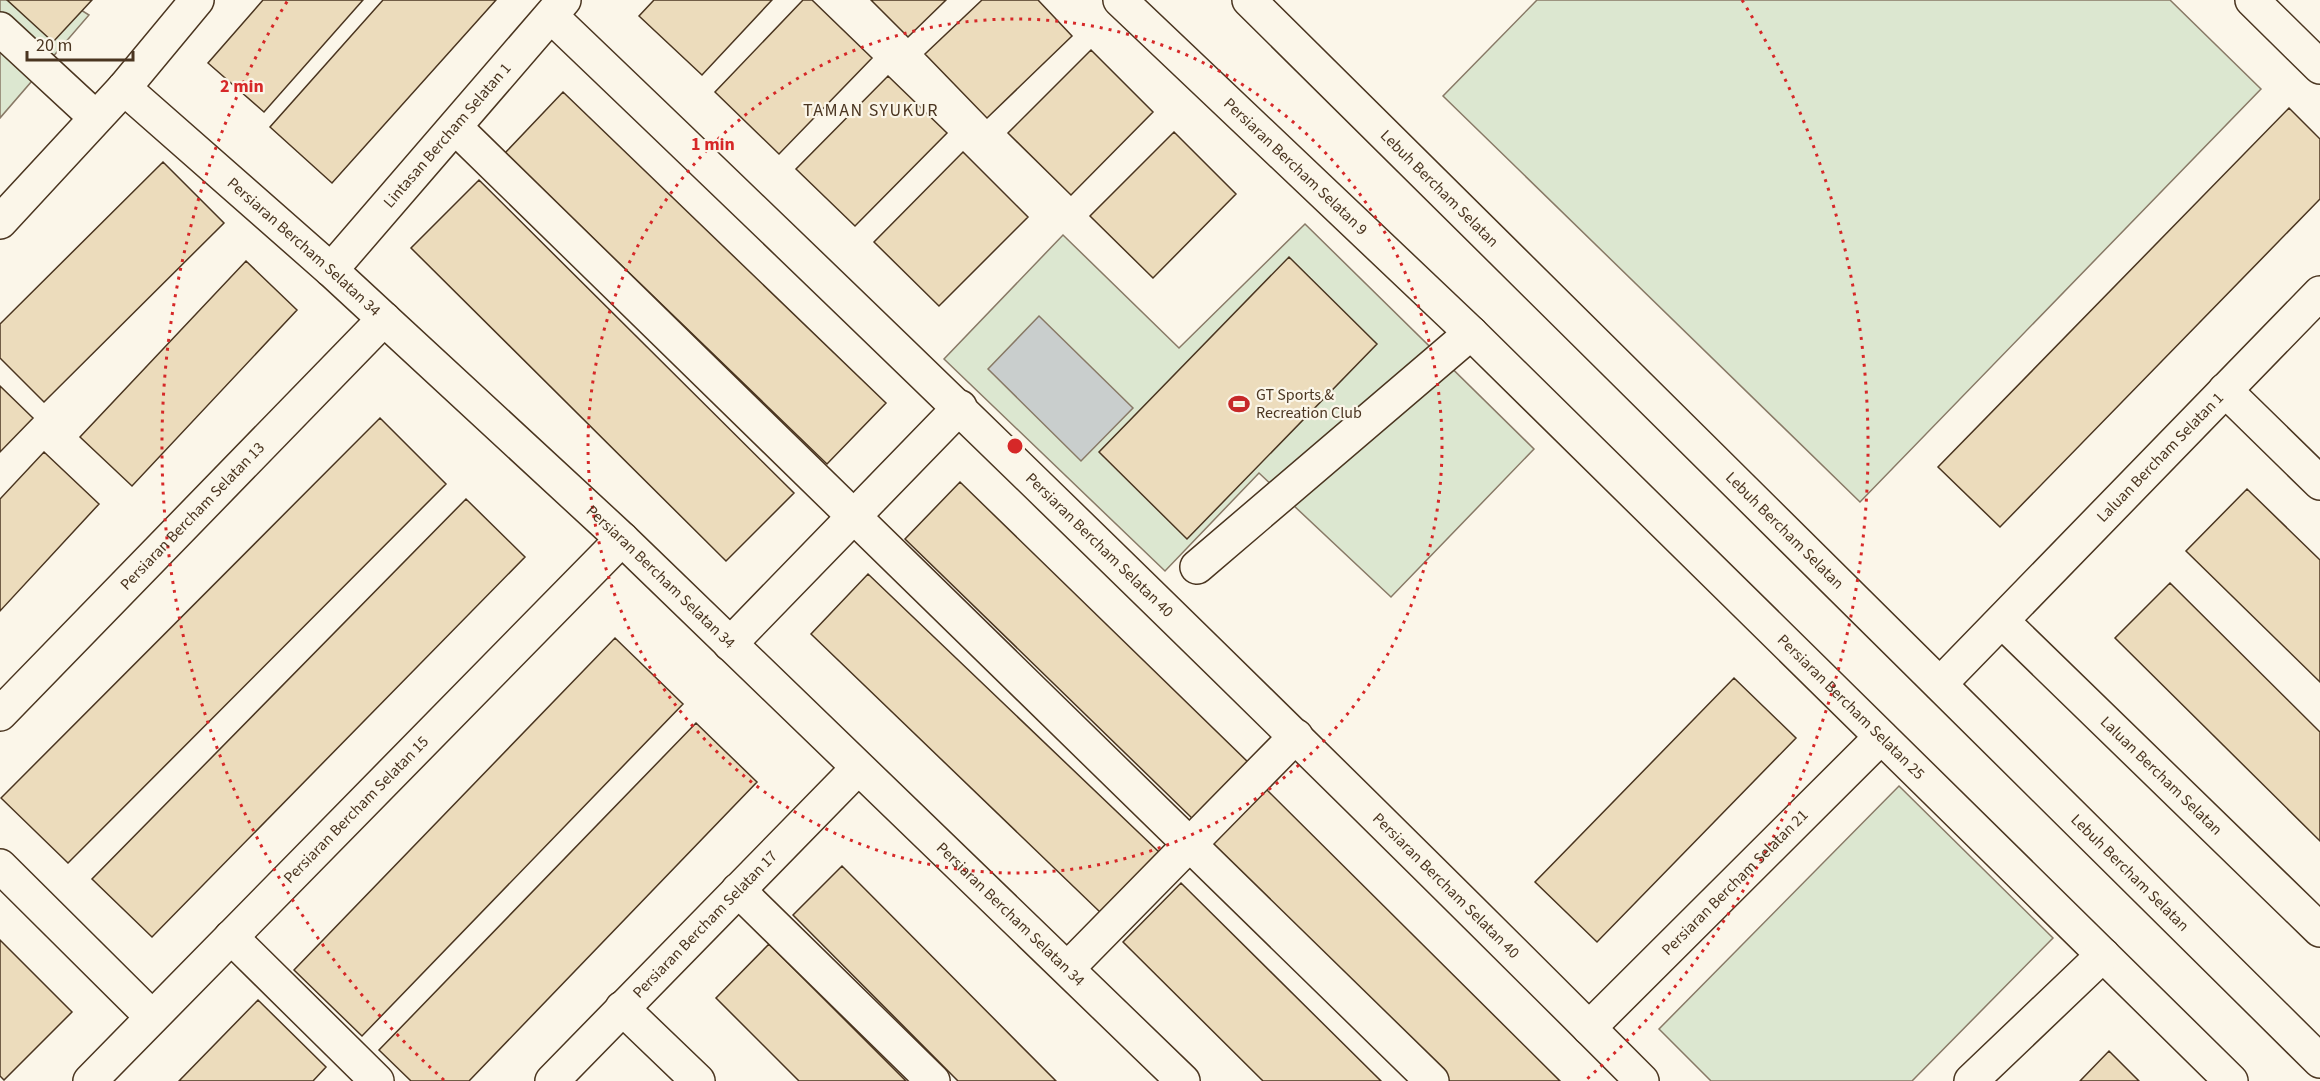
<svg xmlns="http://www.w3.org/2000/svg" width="2320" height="1081" font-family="'Source Sans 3',sans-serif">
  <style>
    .green { fill: #dce7d0; stroke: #887966; stroke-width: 1.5 }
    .water { fill: #c9cecd; stroke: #887966; stroke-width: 1.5 }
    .building { fill: #ecdcbc; stroke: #4a3520; stroke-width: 1.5 }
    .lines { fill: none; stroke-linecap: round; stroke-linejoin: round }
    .minor-casing { stroke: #4a3520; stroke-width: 36 }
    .minor { stroke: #fbf6e9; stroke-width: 33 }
    .ring { fill: none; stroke: #d62828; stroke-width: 3; stroke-dasharray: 3 6 }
    .labels { text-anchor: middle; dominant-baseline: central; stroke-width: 4.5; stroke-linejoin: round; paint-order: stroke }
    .street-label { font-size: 16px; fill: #4a3520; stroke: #fbf6e9 }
    .poi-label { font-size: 16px; fill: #4a3520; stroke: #fbf6e9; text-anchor: start }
    .neighbourhood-label { font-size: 18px; letter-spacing: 1.5px; fill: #4a3520; stroke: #fbf6e9 }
    .centre { fill: #d62828; stroke: #fbf6e9; stroke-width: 3 }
    .ring-label { font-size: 18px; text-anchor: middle; font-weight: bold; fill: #d62828; stroke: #fbf6e9; stroke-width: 4.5; stroke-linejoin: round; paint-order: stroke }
  </style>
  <rect width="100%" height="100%" fill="#fbf6e9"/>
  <!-- green -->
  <path class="green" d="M0,0h65l24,15 -89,103z
    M1537,0h633l91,89 -401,413 -417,-406z
    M1305,224l229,225 -143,148 -132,-124 -94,98 -221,-212 119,-124 116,113z
    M1899,786l154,152 -141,143h-201l-52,-52z"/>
  <!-- water -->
  <path class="water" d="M1039,316l94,92 -52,53 -93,-92z"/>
  <!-- building -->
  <path class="building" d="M7,0h85l-39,42z
    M263,0h100l-99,112 -56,-49z
    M383,0h113l-164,183 -62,-56z
    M654,0h118l-70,75 -63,-59z
    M803,0h9l60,58 -93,96 -64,-62z
    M871,0h75l-38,37z
    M982,0h56l34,36 -85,82 -62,-64z
    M1091,50l62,62 -82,83 -63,-62z
    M888,76l59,57 -92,93 -59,-57z
    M563,92l323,311 -59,61 -322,-311z
    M2289,108l31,31v60l-320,328 -62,-60z
    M1174,132l62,62 -83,84 -63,-62z
    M963,152l65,65 -89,89 -65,-64z
    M163,162l61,61 -180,179 -44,-44v-34z
    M479,180l315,313 -68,68 -315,-313z
    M1289,257l88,87 -190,195 -88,-87z
    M246,261l51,49 -165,176 -52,-49z
    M0,386l33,32 -33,34z
    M380,418l66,66 -378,379 -67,-65z
    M44,452l55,52 -99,107v-112z
    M960,482l291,283 -55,57 -291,-283z
    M2247,489l73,71v122l-134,-131z
    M466,499l59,58 -373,380 -60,-58z
    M868,574l291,278 -58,61 -290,-279z
    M2170,583l150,149v109l-205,-203z
    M615,638l68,66 -321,332 -68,-66z
    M1734,678l62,60 -199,204 -62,-60z
    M696,723l61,59 -288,299h-58l-32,-31z
    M1266,789l294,292h-116l-235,-233z
    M842,866l214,215h-98l-165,-166z
    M1181,883l200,198h-118l-140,-139z
    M0,940l72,72 -68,68 -4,-4z
    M769,944l137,137h-107l-83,-83z
    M258,1000l68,67 -13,14h-134z
    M2109,1051l30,30h-59z"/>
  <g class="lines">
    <defs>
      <g id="minor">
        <path id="s1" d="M1120,0l351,333 760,748"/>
        <path id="s2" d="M1249,0l1071,1061"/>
        <path d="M2252,0l68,67"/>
        <path id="s3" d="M551,16c367,351 732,705 1091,1065"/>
        <path d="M0,29l95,88"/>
        <path id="s4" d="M124,88l207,182 291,269 561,542"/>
        <path d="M455,127l977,954"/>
        <path d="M0,222l124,-134 73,-88"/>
        <path id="s5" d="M331,270l233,-270"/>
        <path d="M2225,390l95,93"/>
        <path d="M1197,567l274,-234"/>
        <path id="s6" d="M2002,621l318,309"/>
        <path d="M730,644l230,-237"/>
        <path id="s7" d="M1940,684l380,-391"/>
        <path id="s8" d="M0,714l384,-395"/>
        <path d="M0,866l152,151"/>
        <path d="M738,890l195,191"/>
        <path d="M231,937l146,144"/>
        <path d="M1068,968l228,-232"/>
        <path d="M622,1008l76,73"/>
        <path id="s9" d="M1589,1028l292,-291"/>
        <path id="s10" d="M90,1081l532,-542"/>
        <path id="s11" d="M552,1081l306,-313"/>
        <path d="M1971,1081l132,-126"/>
      </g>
    </defs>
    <!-- minor casing -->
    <use href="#minor" class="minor-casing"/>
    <!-- minor -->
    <use href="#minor" class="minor"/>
  </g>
  <!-- distance rings -->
  <g class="ring">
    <circle cx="1015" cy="446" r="427"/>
    <path d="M444 1080A853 853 0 0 1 288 0M1742 0A853 853 0 0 1 1586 1080"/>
  </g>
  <!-- icons -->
  <defs>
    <symbol id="stadium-bare" viewBox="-9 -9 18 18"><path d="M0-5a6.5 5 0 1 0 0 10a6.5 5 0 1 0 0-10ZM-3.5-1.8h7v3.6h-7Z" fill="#c62828" stroke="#fbf6e9" stroke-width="2.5" paint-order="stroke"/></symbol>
  </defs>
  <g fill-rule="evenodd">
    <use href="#stadium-bare" x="1224" y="389" width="30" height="30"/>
  </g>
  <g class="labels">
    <!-- street labels -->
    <g class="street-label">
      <text stroke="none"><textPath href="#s5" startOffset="178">Lintasan Bercham Selatan 1</textPath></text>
      <text stroke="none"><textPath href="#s1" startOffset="242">Persiaran Bercham Selatan 9</textPath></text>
      <text stroke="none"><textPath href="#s2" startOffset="268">Lebuh Bercham Selatan</textPath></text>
      <text stroke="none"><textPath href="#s4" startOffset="240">Persiaran Bercham Selatan 34</textPath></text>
      <text stroke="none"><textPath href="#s7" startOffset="316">Laluan Bercham Selatan 1</textPath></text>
      <text stroke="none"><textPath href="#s8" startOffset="276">Persiaran Bercham Selatan 13</textPath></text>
      <text stroke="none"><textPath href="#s2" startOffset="754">Lebuh Bercham Selatan</textPath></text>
      <text stroke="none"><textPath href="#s3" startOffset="762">Persiaran Bercham Selatan 40</textPath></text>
      <text stroke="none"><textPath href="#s4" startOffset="726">Persiaran Bercham Selatan 34</textPath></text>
      <text stroke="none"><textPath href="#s1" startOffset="1017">Persiaran Bercham Selatan 25</textPath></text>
      <text stroke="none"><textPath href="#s6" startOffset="222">Laluan Bercham Selatan</textPath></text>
      <text stroke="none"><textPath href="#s10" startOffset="380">Persiaran Bercham Selatan 15</textPath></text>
      <text stroke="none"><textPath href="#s2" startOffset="1240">Lebuh Bercham Selatan</textPath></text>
      <text stroke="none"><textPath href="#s9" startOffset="206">Persiaran Bercham Selatan 21</textPath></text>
      <text stroke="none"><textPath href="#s3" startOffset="1248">Persiaran Bercham Selatan 40</textPath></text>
      <text stroke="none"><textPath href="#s4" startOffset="1212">Persiaran Bercham Selatan 34</textPath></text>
      <text stroke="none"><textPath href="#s11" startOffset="219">Persiaran Bercham Selatan 17</textPath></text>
    </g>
    <!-- poi labels -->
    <g class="poi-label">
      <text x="1256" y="395">GT Sports &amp;<tspan x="1256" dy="18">Recreation Club</tspan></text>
    </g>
    <!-- neighbourhood labels -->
    <g class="neighbourhood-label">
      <text x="871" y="110">TAMAN SYUKUR</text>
    </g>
  </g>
  <circle cx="1015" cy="446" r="9" class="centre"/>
  <g class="ring-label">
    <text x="242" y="92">2 min</text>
    <text x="713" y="150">1 min</text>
  </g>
  <!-- scale -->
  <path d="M27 51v9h106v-9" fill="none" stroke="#4a3520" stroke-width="3"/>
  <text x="36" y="51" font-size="18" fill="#4a3520" stroke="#fbf6e9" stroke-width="4.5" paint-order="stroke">20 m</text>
</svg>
